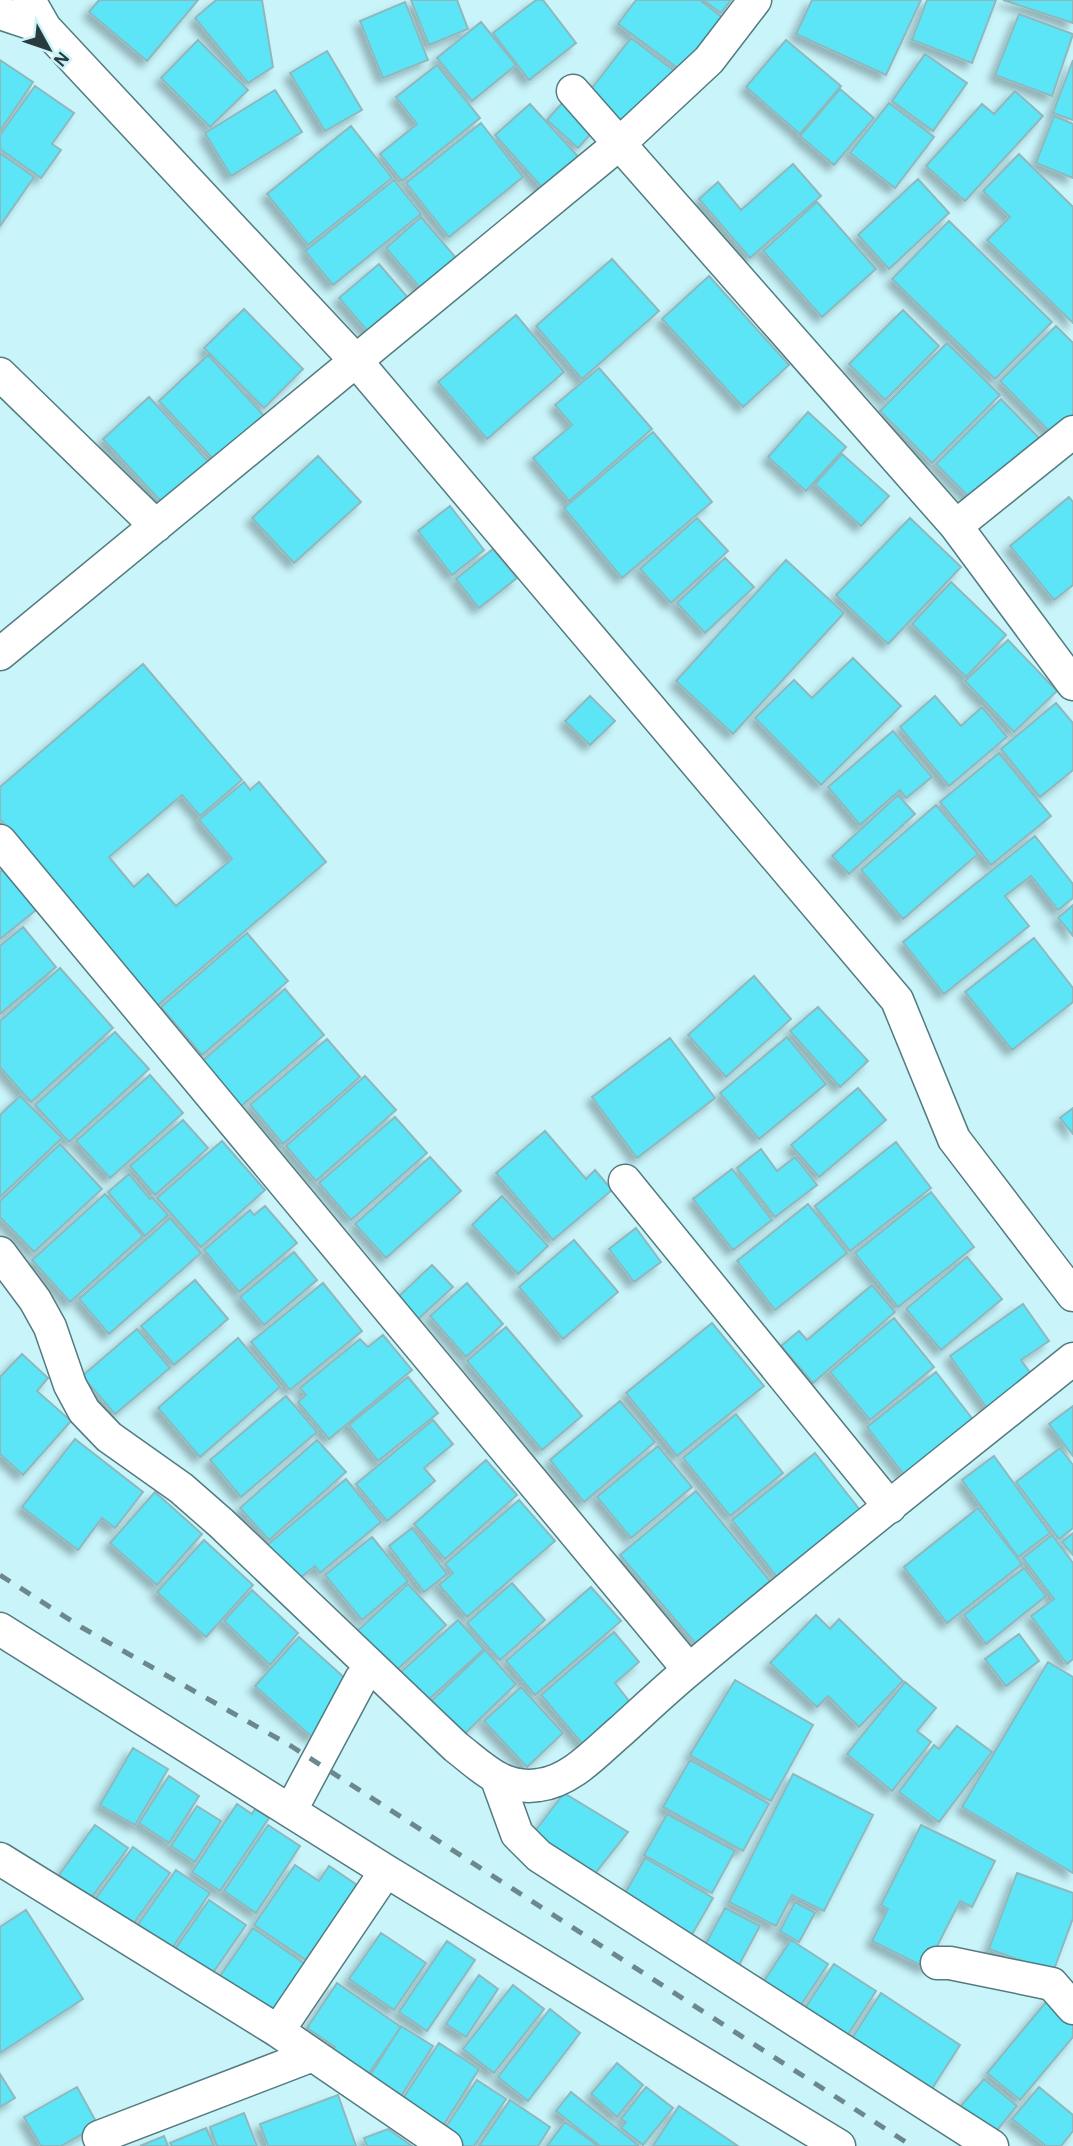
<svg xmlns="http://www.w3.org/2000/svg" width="1073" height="2146" font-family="'Alegreya Sans',sans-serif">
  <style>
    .building { fill: #5ce5f7; stroke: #8eb8be; stroke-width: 2; filter: url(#shadow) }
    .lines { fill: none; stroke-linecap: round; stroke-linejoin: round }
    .street-casing { stroke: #537b80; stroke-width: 35 }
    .street { stroke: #fff; stroke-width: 32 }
    .rail { stroke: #6c888c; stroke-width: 5; stroke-dasharray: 12 12; stroke-linecap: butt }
  </style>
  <defs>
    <filter id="shadow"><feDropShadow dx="-6" dy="6" stdDeviation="3.5" flood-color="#0004"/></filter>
  </defs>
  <rect width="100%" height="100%" fill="#c8f4fa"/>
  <!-- building -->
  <path class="building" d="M99,0h99l-51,61 -58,-49z
    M216,0h46l11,67 -25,16 -53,-65z
    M411,0h46l11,29 -39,16z
    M536,0h7l33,43 -47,37 -36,-47z
    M636,0h64l23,18 -40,54 -65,-48z
    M703,0h28l-10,13z
    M812,0h109l-35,75 -90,-41z
    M927,0h69l-24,63 -60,-23z
    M1003,0h70v23z
    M405,2l23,58 -45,18 -23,-57z
    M1019,14l54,20 -21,62 -57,-21z
    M481,22l35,43 -44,36 -35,-43z
    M631,38l46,35 -46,60 -46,-36z
    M198,40l50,50 -38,37 -49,-49z
    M786,40l55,46 -41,48 -54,-47z
    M327,51l35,59 -37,21 -35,-58z
    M925,54l42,29 -34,48 -41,-30z
    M0,60l33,22 -33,49z
    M1073,60v60l-20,-7z
    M437,65l43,53 -78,63 -22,-27 37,-30 -21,-27z
    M35,86l39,27 -22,31 9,6 -20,28 -41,-29v-14z
    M840,89l34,29 -40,47 -34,-29z
    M275,90l27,42 -71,44 -26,-43z
    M1015,91l28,25 -78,85 -39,-35 56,-62 12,10z
    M564,101l31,28 -17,19 -31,-28z
    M889,103l45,34 -39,51 -45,-35z
    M530,104l53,58 -35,32 -53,-59z
    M1054,116l19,8v54l-37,-15z
    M481,123l42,54 -74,60 -43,-54z
    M351,126l41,52 -84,67 -41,-51z
    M0,153l34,24 -34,49z
    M1019,154l54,53v116l-86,-83 23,-23 -27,-26z
    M793,164l28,32 -71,62 -51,-59 19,-17 23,28z
    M918,179l31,34 -60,56 -31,-34z
    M394,180l27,34 -88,71 -28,-34z
    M817,202l59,67 -54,48 -59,-66z
    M421,217l41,48 -35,31 -41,-48z
    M949,221l103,101 -57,57 -103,-100z
    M612,259l47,52 -77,68 -46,-53z
    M379,264l36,42 -40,34 -36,-42z
    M709,276l80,89 -46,42 -81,-88z
    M244,309l59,60 -39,39 -60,-60z
    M903,310l36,36 -54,54 -36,-36z
    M516,315l48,57 -77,67 -49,-57z
    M1056,326l17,17v79l-17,16 -56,-57z
    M947,343l53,52 -68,68 -52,-52z
    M208,355l58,63 -49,45 -58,-62z
    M599,368l53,61 -83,72 -36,-43 39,-33 -17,-20z
    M149,397l66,72 -45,42 -67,-72z
    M1001,399l43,44 -65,64 -43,-43z
    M808,412l38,35 -40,44 -38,-34z
    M653,432l59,70 -90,76 -58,-70z
    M842,454l47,42 -28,30 -46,-42z
    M318,456l43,46 -67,61 -42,-45z
    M1069,497l4,5v83l-19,15 -44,-54z
    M450,506l34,44 -32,25 -34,-44z
    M697,518l31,33 -57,52 -31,-34z
    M910,518l51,49 -73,77 -52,-49z
    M493,549l24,29 -38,30 -23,-29z
    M725,558l29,29 -49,46 -28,-30z
    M786,560l58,53 -111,121 -57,-53z
    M951,582l55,53 -40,42 -54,-53z
    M1008,640l49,51 -43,41 -49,-51z
    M853,658l48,48 -80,79 -66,-67 39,-38 18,18z
    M143,664l99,116 -42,36 -18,-21 -73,62 25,30 14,-13 28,32 56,-47 -33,-39 45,-38 6,8 9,-8 67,80 -168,143 -158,-186v-32z
    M590,696l25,25 -25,24 -25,-24z
    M935,696l26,30 21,-19 25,30 -58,49 -49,-59z
    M1056,703l17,20v47l-33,27 -39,-48z
    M893,731l39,46 -26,21 -6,-8 -40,35 -32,-38z
    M999,753l52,63 -60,49 -51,-63z
    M898,795l17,19 -66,60 -17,-18z
    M936,805l42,49 -75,65 -42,-49z
    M1035,836l38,48v14l-15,12 -27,-34 -26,20 24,30 -85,68 -41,-52z
    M3,869l33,41 -36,29v-67z
    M1073,905v31l-15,-18z
    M23,927l33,40 -56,47v-68z
    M247,933l41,48 -86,74 -41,-48z
    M1034,938l39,50v14l-61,48 -47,-58z
    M60,968l53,60 -82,74 -31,-35v-46z
    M754,976l37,43 -65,58 -38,-42z
    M285,989l39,46 -85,73 -39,-45z
    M818,1007l50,54 -28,26 -50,-56z
    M115,1032l34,37 -80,73 -34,-37z
    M787,1037l39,47 -67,55 -39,-46z
    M670,1038l45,60 -78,60 -45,-61z
    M327,1039l33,38 -77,67 -33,-39z
    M150,1075l33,38 -73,65 -34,-37z
    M365,1076l31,34 -80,71 -30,-35z
    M858,1088l28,32 -67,57 -28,-32z
    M20,1096l42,42 -62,59v-82z
    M1073,1108v26l-13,-16z
    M395,1117l32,36 -76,67 -32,-37z
    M183,1120l25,28 -53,47 -25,-29z
    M545,1131l41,48 9,-9 17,20 -59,50 -57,-67z
    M222,1141l43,49 -64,57 -44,-49z
    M896,1142l35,46 -81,63 -35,-45z
    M60,1144l42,45 -68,63 -34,-35v-16z
    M761,1149l16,22 18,-14 22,28 -42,32 -38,-49z
    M430,1157l31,34 -75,67 -31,-34z
    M732,1169l40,51 -39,30 -40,-51z
    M129,1174l21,25 2,-2 16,18 -23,21 -37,-44z
    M931,1192l43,55 -76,60 -43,-54z
    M105,1194l38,42 -73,66 -38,-42z
    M502,1196l46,50 -30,28 -46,-49z
    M808,1204l39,49 -72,57 -38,-49z
    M265,1206l32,37 -58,49 -35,-42 46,-40 4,5z
    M170,1218l31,35 -92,81 -30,-35z
    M636,1228l25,34 -27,20 -25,-33z
    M574,1240l44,52 -55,47 -44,-52z
    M294,1252l23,28 -53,45 -24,-28z
    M967,1257l35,42 -61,51 -35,-41z
    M432,1265l21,22 -36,33 -20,-22z
    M195,1280l33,39 -54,46 -33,-39z
    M323,1283l39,48 -72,59 -39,-48z
    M467,1283l36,41 -37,33 -36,-41z
    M872,1285l23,27 -82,71 -32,-37 18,-15 8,9z
    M1023,1304l26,37 -28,19 13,18 -45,33 -39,-55z
    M894,1318l40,49 -64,53 -40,-48z
    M712,1323l52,63 -87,70 -51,-63z
    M506,1327l76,89 -40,34 -75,-89z
    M137,1329l33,39 -55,46 -33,-38z
    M383,1335l29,35 -83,69 -31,-37 8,-7 -6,-7 60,-49 8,8z
    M238,1338l42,49 -80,70 -42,-49z
    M22,1354l26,24 -11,13 34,30 -48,54 -23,-21v-77z
    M936,1372l42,54 -69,55 -42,-54z
    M408,1377l30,36 -60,48 -29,-36z
    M286,1396l31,36 -76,65 -31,-37z
    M620,1401l35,41 -71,60 -34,-42z
    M1073,1406v50l-24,-32z
    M736,1414l47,59 -53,43 -47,-58z
    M433,1420l20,24 -29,24 11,13 -48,40 -31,-37z
    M75,1439l68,53 -28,36 -13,-10 -24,32 -56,-43z
    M317,1440l29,32 -77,68 -29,-32z
    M658,1446l34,41 -61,51 -34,-41z
    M1060,1448l13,17v63l-14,11 -43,-57z
    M815,1453l45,57 -83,67 -45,-57z
    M994,1456l56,77 -32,24 -56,-77z
    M486,1460l31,35 -72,64 -31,-35z
    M346,1479l35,43 -61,51 -5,-7 -20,16 -29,-36z
    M696,1491l74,90 -74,63 -76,-89z
    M155,1492l47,42 -45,51 -47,-42z
    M519,1500l36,41 -88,76 -28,-32 14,-12 -8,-9z
    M978,1508l44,56 -75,59 -43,-56z
    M412,1528l35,46 -23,18 -35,-46z
    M1073,1533v22l-11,-13z
    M1052,1535l21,28v96l-6,5 -36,-48 23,-17 -31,-41z
    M372,1537l36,44 -46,39 -37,-45z
    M204,1540l49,45 -47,52 -49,-45z
    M1024,1568l22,28 -60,48 -22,-29z
    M512,1583l33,37 -45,40 -33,-37z
    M408,1584l38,41 -56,51 -37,-41z
    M591,1587l30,34 -86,74 -29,-34z
    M252,1590l46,43 -28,32 -46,-44z
    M816,1615l14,14 9,-10 64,62 -44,46 -31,-31 -11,11 -47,-44z
    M458,1620l26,29 -57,52 -26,-29z
    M614,1632l25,30 -24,21 18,23 -48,41 -44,-52z
    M1019,1634l20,27 -33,25 -21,-27z
    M299,1637l57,51 -44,49 -57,-51z
    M485,1650l31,34 -62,60 -32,-34z
    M1048,1662l25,15v196l-111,-66z
    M735,1680l78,45 -42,76 -81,-46z
    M905,1682l31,26 -19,23 14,11 -39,49 -45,-37z
    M521,1687l42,46 -36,34 -43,-46z
    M957,1726l35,26 -53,70 -40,-30 35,-47 5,4z
    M133,1748l35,21 -33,56 -35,-20z
    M690,1760l79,44 -26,47 -80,-44z
    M793,1774l80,41 -49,96 -32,-16 -16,31 -47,-24z
    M169,1776l30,20 -30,47 -30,-20z
    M564,1793l64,39 -39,49 -57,-46z
    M237,1804l15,10 3,-5 14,9 -49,73 -28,-19z
    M197,1806l24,15 -26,41 -24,-16z
    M667,1814l68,37 -23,42 -68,-38z
    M95,1825l33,23 -37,50 -32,-23z
    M268,1825l32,21 -44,67 -32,-22z
    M921,1825l74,36 -23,46 -12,-6 -34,67 -54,-27 16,-32 -7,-4z
    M133,1847l37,26 -39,54 -37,-26z
    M645,1858l68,40 -26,45 -68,-39z
    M295,1865l24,16 10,-15 28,19 -51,75 -52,-35z
    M176,1870l34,23 -42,61 -31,-28z
    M1017,1873l56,20v25l-20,54 -64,-23z
    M209,1900l37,25 -38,55 -37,-25z
    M795,1902l20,11 -16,29 -19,-11z
    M725,1908l35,18 -21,39 -35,-18z
    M26,1910l57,89 -83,54v-126z
    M253,1928l52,36 -36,51 -51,-36z
    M381,1933l45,30 -32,47 -45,-31z
    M791,1940l37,24 -31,47 -37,-24z
    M447,1941l28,19 -48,71 -28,-19z
    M834,1964l42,27 -34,53 -42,-28z
    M479,1975l19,14 -32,48 -20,-13z
    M337,1983l64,44 -39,56 -35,-25 8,-11 -28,-19z
    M513,1985l31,24 -50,64 -31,-24z
    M881,1993l79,52 -34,53 -79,-52z
    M1051,1996l22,19v22l-53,63 -33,-27z
    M550,2009l30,24 -52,68 -30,-24z
    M401,2026l32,20 -34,53 -31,-20z
    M439,2043l40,26 -38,60 -41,-26z
    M617,2063l26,22 -26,32 -26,-23z
    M0,2074l15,24 -15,9z
    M984,2079l33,27 -24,29 -33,-28z
    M477,2080l29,19 -32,47h-13l-19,-13z
    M77,2087l21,38 -37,21h-20l-17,-29z
    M646,2087l27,21 -30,37 -22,-17 5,-6 -5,-3z
    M1039,2087l34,28v16l-12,15h-15l-34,-27z
    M571,2092l67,53 -1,1h-37l-44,-35z
    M338,2095l18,51h-88l-8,-22z
    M510,2100l40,27 -12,19h-59z
    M679,2106l59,40h-85z
    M244,2113l13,33h-40l-7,-19z
    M565,2122l33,24h-51z
    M206,2128l8,18h-42l-2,-3z
    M388,2129l24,17h-45l-3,-8z
    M164,2136l4,10h-28z"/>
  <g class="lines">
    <defs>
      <path id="street" d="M29,0l16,28 312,334 540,638 57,139 119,156
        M0,13l45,15
        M573,91l383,435
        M0,374l156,152
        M1073,432l-117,94 117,158
        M0,654l619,-510 90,-84 46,-60
        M0,841l689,829
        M625,1181l265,326
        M0,1253l35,47 15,27 20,58 14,26 25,26 72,51 40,35 235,224c26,20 47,44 83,38 33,-4 59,-35 83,-55 22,-20 44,-41 67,-60 126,-106 256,-208 384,-311
        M0,1629l386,242 453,275
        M497,1779l20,55 22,22 453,290
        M291,1810l70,-131 11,-12
        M0,1859l278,172 168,115
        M937,1963h13l102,21 21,24
        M278,2031l108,-160
        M99,2137l214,-82"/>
    </defs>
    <!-- street casing -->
    <use href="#street" class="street-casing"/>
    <!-- street -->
    <use href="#street" class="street"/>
    <!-- rail -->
    <path class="rail" d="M0,1575l81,52 210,119 621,400"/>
  </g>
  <!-- north arrow -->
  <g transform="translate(49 49) rotate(130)" stroke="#c8f4fa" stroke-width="5" paint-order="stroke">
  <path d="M0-5L12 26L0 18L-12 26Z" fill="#2a3b3d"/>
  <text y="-10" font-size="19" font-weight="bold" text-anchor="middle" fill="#2a3b3d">N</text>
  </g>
</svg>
